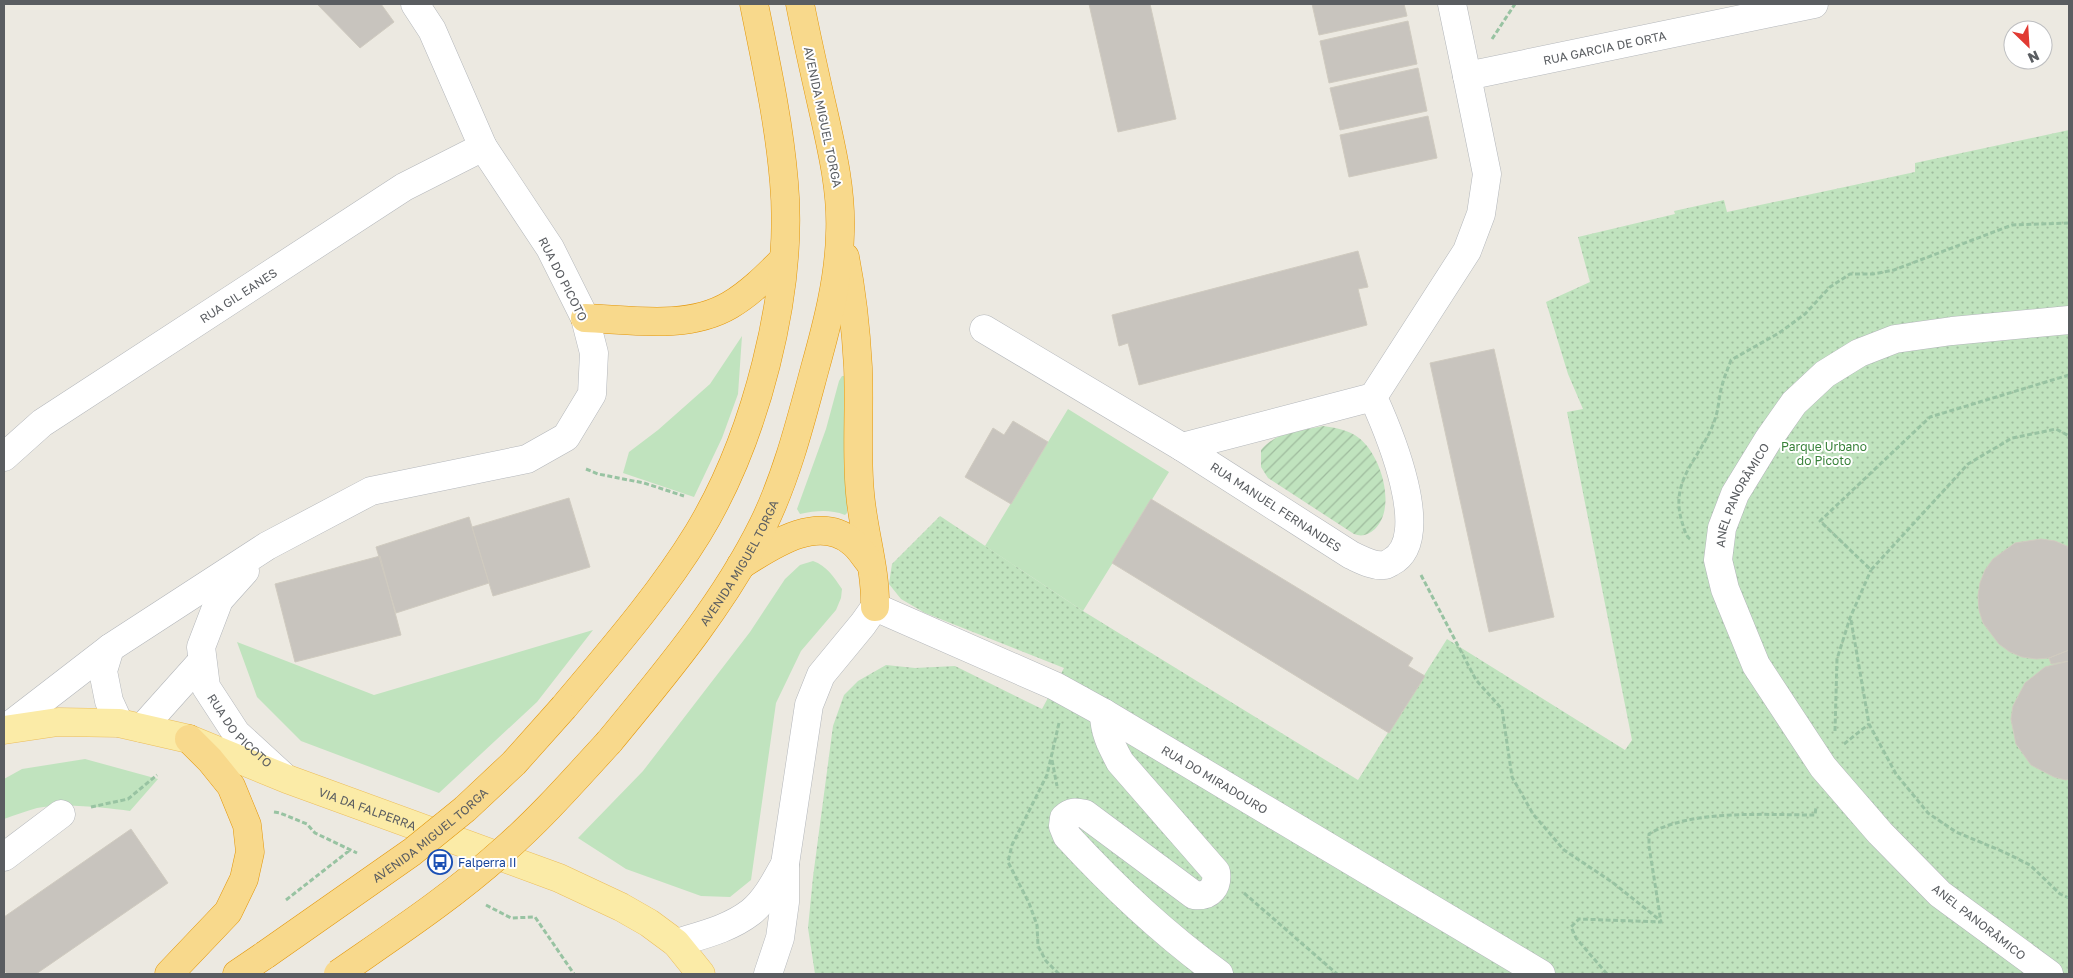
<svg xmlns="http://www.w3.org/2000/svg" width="2073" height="978" font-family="'Golos Text',sans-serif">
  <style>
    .grass { fill: #c0e3be }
    .park { fill: url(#park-dots) }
    .garden { fill: url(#garden-furrows) }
    .building { fill: #c8c4be; stroke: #d0cbc0 }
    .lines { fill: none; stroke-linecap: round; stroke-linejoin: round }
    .minor-casing { stroke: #b4b7bb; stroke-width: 29 }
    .major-casing { stroke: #ebbd5c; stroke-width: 29 }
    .highway-casing { stroke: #e3970a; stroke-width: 29 }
    .path { stroke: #98c3a2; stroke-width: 3; stroke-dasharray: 5 2.5; stroke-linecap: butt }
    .minor { stroke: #fff; stroke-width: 28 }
    .major { stroke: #fbeba7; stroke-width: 28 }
    .highway { stroke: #f8d98c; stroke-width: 28 }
    .highway-bridge-casing { stroke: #e3970a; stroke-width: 29; stroke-linecap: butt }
    .highway-bridge { stroke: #f8d98c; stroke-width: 28 }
    .labels { text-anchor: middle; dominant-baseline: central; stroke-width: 4; stroke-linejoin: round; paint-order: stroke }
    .street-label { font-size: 12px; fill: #5a5d61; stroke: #fff }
    .park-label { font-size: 12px; fill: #388239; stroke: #fff }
    .transit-label { font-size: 12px; fill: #164399; stroke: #fff; text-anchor: start }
  </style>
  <defs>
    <pattern id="park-dots" width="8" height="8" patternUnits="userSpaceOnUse" patternTransform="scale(1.25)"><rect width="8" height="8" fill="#c0e3be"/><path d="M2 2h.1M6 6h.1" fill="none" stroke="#9fbb9e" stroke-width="1.8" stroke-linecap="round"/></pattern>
    <pattern id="garden-furrows" width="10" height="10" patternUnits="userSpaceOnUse" patternTransform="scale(1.25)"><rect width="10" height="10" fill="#c0e3be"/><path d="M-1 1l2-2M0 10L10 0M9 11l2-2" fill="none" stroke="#9fbb9e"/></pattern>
  </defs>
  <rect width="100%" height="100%" fill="#ece9e1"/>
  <!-- grass -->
  <path class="grass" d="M742,336l-4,58 -16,44 -28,59 -71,-24 6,-21 29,-22 52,-46z
    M842,376h3l3,103 -1,34 -2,2c-16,-6 -29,-4 -45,-1l-3,-5 29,-80 13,-48z
    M1068,409l101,63 -86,139 -98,-65z
    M813,561c14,5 20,15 29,28l-1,9 -5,12 -35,41 -25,52 -25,177 -21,17 -29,-1 -75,-27 -48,-31 65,-67 107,-139 35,-53 15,-14z
    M593,630l-56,72 -98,91 -138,-52 -44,-44 -20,-55 137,53z
    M85,759l73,20 -28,32c-25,-4 -69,-8 -93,-3 -11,3 -22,7 -33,11v-40l18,-10z"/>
  <!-- park -->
  <path class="park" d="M2069,130v844h-1254l-7,-46 5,-51 20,-151 11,-31 14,-14 28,-16 29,3 40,-2 87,43 22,-41 -139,-55 -24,-14 -12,-15 3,-20 48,-48 143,95 275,169 89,-141 178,111 7,-10 -65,-328 16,-3 -15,-35 -22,-72 44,-20 -12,-45 97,-23 -1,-3 50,-11 3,12 188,-40v-9z"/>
  <!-- garden -->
  <path class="garden" d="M1323,426c13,2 26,4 36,12 22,17 38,69 16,91 -7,6 -13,8 -21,5l-86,-56 -7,-11v-17c16,-19 39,-19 62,-24z"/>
  <!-- building -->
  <path class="building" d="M317,4h64l13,18 -34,26z
    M1089,4h61l26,115 -58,13z
    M1312,4h92l3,12 -88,19z
    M1408,21l9,43 -88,19 -9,-42z
    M1418,68l9,43 -87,19 -10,-42z
    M1428,116l9,42 -88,19 -9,-42z
    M1358,251l10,36 -10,2 9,36 -228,60 -11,-42 -9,3 -7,-31z
    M1494,349l60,268 -65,15 -59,-269z
    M1013,421l35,21 -37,62 -46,-27 28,-49 11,7z
    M569,498l21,69 -97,29 -21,-69z
    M1151,499l262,159 -5,8 17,10 -36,57 -277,-170z
    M469,517l20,66 -93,30 -20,-66z
    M2041,539l14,2 14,6v103l-20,8 -13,1 -14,-2 -12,-5 -11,-8 -16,-21 -4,-13 -1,-14 2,-13 5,-13 8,-11 22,-16z
    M380,556l21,79 -106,27 -20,-78z
    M2069,650v11l-18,3 -2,-6z
    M2069,661v118l-3,1 -12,-3 -23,-12 -15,-21 -5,-25 2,-13 12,-23 20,-16z
    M131,829l37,54 -132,91h-29l-3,-5v-52z"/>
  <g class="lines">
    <defs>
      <g id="minor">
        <path id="s1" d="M1452,4l15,72 347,-72"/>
        <path d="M984,329l198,118"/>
        <path d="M1373,397c15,33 62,142 18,165 -2,1 -4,3 -7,3 -10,2 -24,-6 -33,-10l-169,-108 191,-50 94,-146 14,-37 6,-40 -20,-98"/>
        <path id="s2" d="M4,457l38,-34 362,-236 79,-40"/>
        <path id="s3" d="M245,571l-26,29 -18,47 5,40 30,46 48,44"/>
        <path d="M110,648l-7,23 6,30 10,22"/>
        <path d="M1104,713c0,19 7,32 16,49l96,110c2,14 -5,25 -22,23l-109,-81c-9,-2 -14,-3 -21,4l-1,8 4,10c46,50 97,98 152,138"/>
        <path d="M4,728l1,1 105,-81 157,-102 104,-55 156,-32 39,-22 26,-43 2,-41 -9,-35 -35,-70 -67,-101 -51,-117 -17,-26"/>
        <path d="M142,728l60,-67"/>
        <path d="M4,857l57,-43"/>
        <path d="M676,943c26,-8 53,-14 75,-31 15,-12 25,-32 34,-48"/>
        <path id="s4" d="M768,974l12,-36 5,-36v-38l24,-159 12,-30 42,-51 12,-17 180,79 49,27 437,261"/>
        <path id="s5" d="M2049,974l-109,-80 -60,-61 -57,-66 -67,-102 -31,-76 -7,-29 4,-32 13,-34 33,-54 26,-37 31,-29 34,-21 36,-14 57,-8 117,-11"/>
      </g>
      <g id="major">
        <path id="s6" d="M4,730l54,-8 61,1 70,16 98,40 272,99 62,29 28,16 27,20 25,31"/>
      </g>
      <g id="highway">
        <path d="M845,257c7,36 11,73 13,110 2,42 -2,85 2,126 3,38 16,76 15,114"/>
        <path d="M585,318c47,2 103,12 145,-13 20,-12 36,-28 53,-45"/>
        <path d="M741,565c30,-19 77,-52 111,-23 7,5 12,14 18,21"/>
        <path d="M564,707c47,-56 96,-112 134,-174 57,-94 96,-240 86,-351 -5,-60 -18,-119 -30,-178"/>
        <path id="s7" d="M609,742c56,-68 115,-138 154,-217 24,-49 38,-105 52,-157 12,-43 24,-89 25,-134 2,-42 -8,-84 -17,-124 -8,-35 -16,-71 -23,-106"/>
        <path d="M169,974l59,-62 16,-33 6,-27 -3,-27 -16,-39 -21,-26 -21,-21"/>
        <path d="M237,974l28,-19"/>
      </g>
    </defs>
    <!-- minor casing -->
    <use href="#minor" class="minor-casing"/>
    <!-- major casing -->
    <use href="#major" class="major-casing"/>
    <!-- highway casing -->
    <use href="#highway" class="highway-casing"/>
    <!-- path -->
    <path class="path" d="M1492,39l23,-35
      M2069,375l-139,42 -110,104 51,49 97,-106 44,-26 44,-9 13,7
      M586,469l12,5 46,9 40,13
      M1690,539c-5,-4 -6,-11 -8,-17 -14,-45 23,-67 34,-106 3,-10 3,-21 6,-30 2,-9 6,-17 9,-26l48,-27 26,-19 25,-27 20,-13h23l21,-4 118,-45 57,-2
      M1421,575l55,105 26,29 10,68 21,37 31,36 48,32 49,39
      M1851,620l18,104 27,50 32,39 28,19 48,20 26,13 30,29 9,4
      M1059,723l-12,52 -35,70 -4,17 21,41 8,22 1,21 8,15 13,13
      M1835,731l2,-72 13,-41 21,-48
      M1844,744l25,-20
      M1052,760l5,26
      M91,807l37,-8 29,-24
      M274,812l6,1 27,11 8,9 42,20
      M1244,893l93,81
      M286,900l64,-50
      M486,905l25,13 24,-1 39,57
      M1607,974l-31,-36 -5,-11 8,-8 82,3 -12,-76v-12c42,-25 117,-19 166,-19l1,-8"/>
    <!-- minor -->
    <use href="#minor" class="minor"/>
    <!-- major -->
    <use href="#major" class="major"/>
    <!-- highway -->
    <use href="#highway" class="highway"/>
    <defs>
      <g id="highway-bridge">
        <path id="s8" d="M265,955l147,-103 53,-43 49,-46 50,-56"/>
        <path d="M338,974c56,-39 114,-77 165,-123 38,-33 72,-72 106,-109"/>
      </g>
    </defs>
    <!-- highway-bridge casing -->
    <use href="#highway-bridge" class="highway-bridge-casing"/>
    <!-- highway-bridge -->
    <use href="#highway-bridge" class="highway-bridge"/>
  </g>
  <!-- icons -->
  <defs>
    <symbol id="bus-ring" viewBox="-11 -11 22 22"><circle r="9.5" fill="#fff" stroke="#1a4fb4" stroke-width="1.5"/><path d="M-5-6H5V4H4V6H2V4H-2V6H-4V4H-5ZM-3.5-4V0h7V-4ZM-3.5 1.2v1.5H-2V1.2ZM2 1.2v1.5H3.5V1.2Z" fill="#1a4fb4"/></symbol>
  </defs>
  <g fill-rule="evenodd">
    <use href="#bus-ring" x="426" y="848" width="28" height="28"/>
  </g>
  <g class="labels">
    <!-- street labels -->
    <g class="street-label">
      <text stroke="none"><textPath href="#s1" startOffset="214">RUA GARCIA DE ORTA</textPath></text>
      <text transform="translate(823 117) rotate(78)">AVENIDA MIGUEL TORGA</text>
      <text transform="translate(563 279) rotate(63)">RUA DO PICOTO</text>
      <text stroke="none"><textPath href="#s2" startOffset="285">RUA GIL EANES</textPath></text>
      <text stroke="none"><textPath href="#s5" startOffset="612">ANEL PANORÂMICO</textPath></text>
      <text transform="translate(1276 507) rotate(33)">RUA MANUEL FERNANDES</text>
      <text stroke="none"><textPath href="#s7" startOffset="222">AVENIDA MIGUEL TORGA</textPath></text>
      <text stroke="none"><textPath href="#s3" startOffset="185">RUA DO PICOTO</textPath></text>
      <text stroke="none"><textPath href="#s4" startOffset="774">RUA DO MIRADOURO</textPath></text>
      <text stroke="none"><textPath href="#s6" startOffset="379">VIA DA FALPERRA</textPath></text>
      <text stroke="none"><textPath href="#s8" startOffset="204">AVENIDA MIGUEL TORGA</textPath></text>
      <text transform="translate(1979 922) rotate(38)">ANEL PANORÂMICO</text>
    </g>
    <!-- park labels -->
    <g class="park-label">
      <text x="1824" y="446">Parque Urbano<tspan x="1824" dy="14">do Picoto</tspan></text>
    </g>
    <!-- transit labels -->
    <g class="transit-label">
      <text x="458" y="862">Falperra II</text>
    </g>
  </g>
  <!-- border -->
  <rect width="2073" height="978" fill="none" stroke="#5a5d61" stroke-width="10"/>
  <!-- north arrow -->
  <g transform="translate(2028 45) rotate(155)"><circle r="24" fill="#ffffff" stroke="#bdbec0"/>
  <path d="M0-4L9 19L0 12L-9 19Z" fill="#e13a32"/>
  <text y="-8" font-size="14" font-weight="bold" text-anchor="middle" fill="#5a5d61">N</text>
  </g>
</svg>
